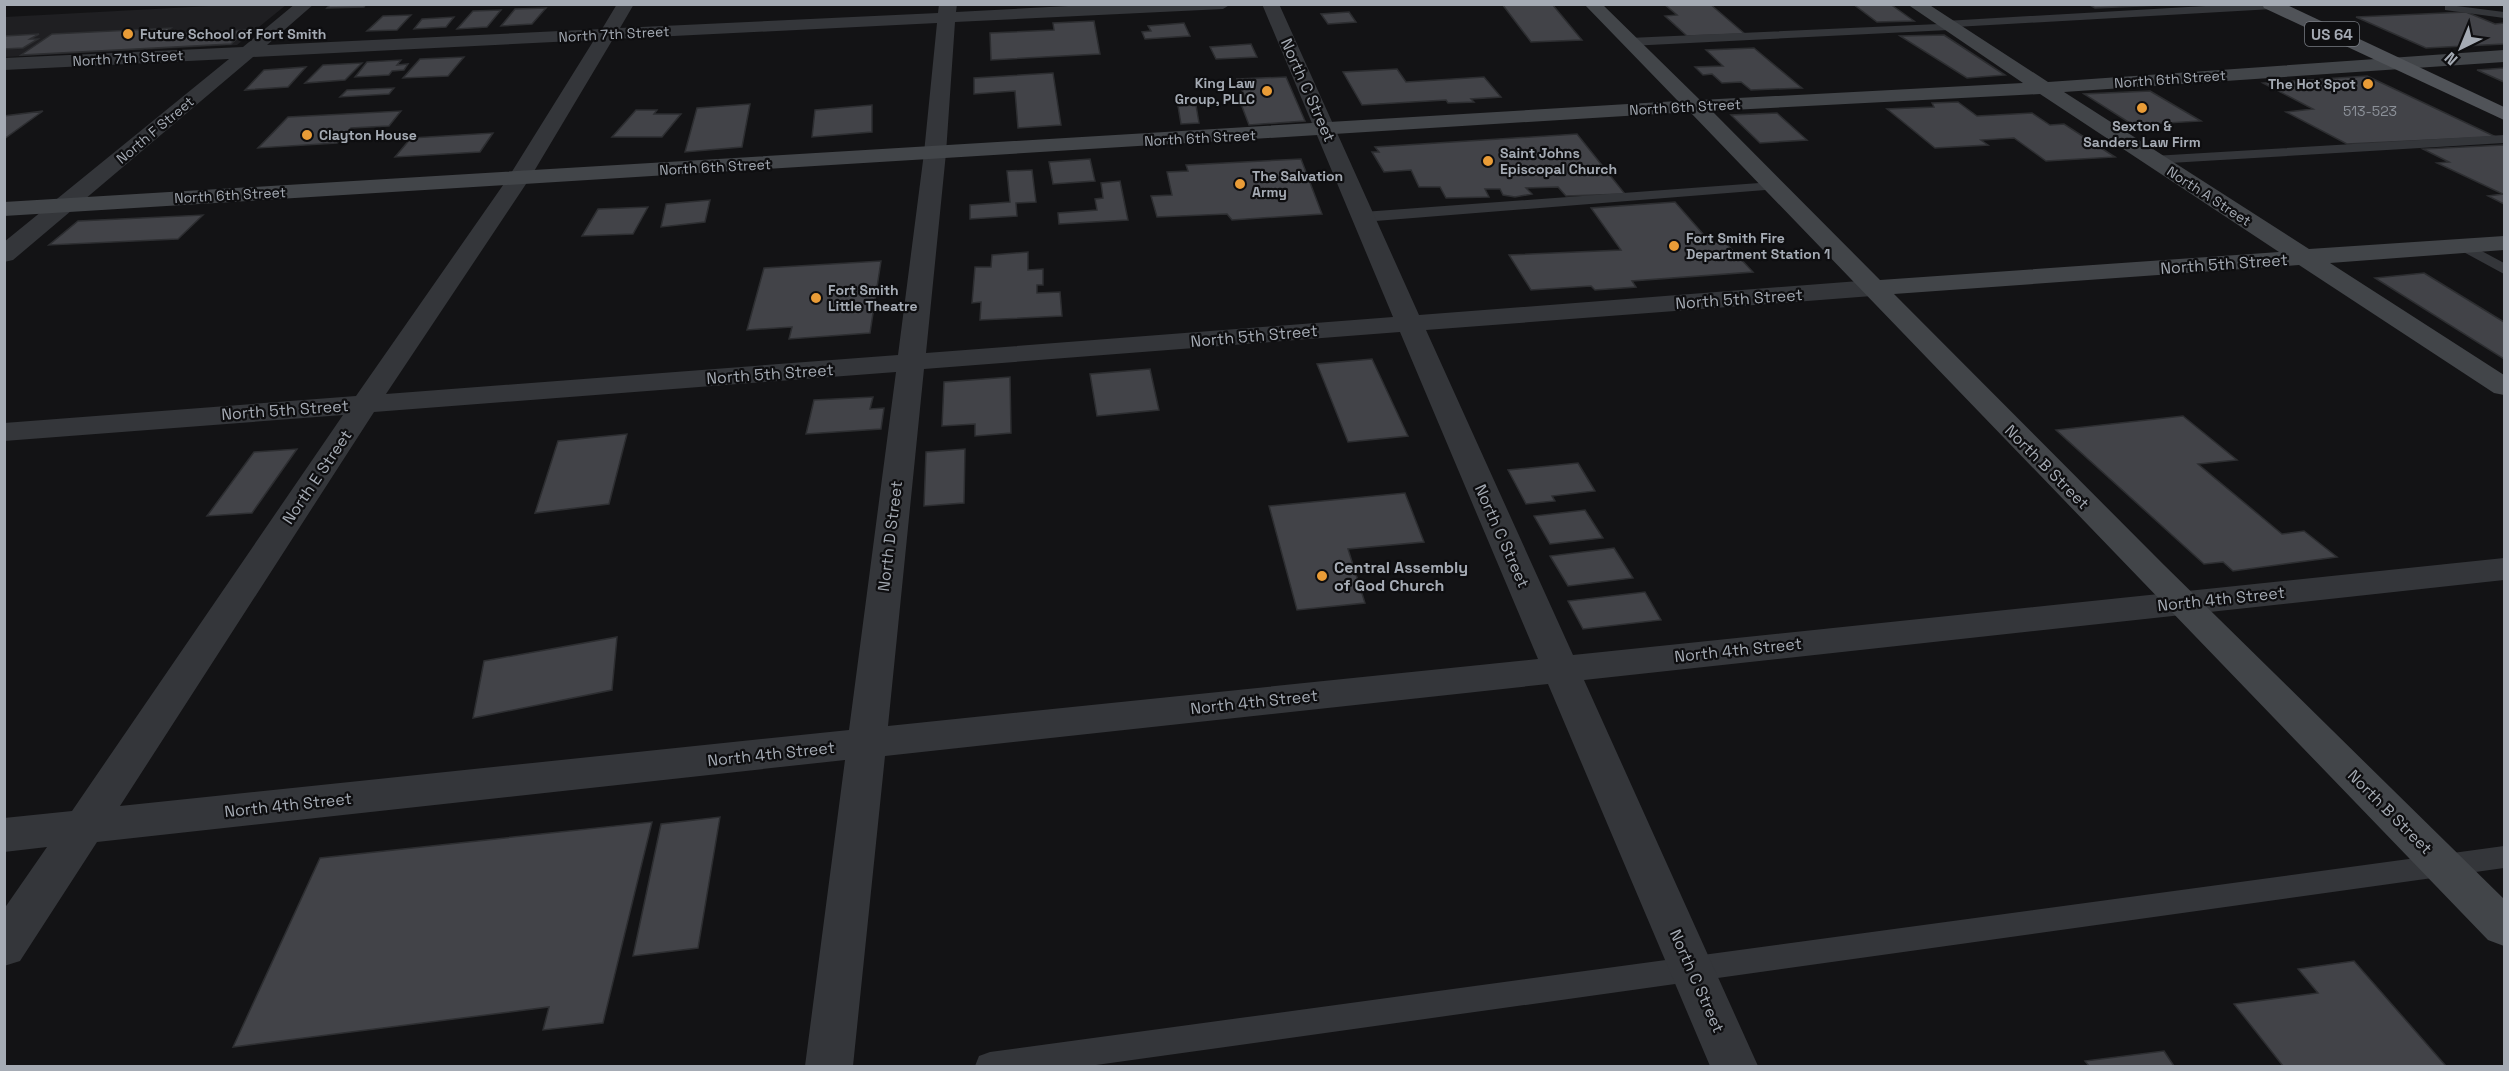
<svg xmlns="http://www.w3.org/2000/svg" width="2509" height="1071" font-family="'Space Grotesk',sans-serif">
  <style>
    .built { fill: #1f1f22 }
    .building { fill: #424348; stroke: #2d2e31; stroke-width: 1.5 }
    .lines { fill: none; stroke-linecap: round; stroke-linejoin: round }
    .lane { fill: #34363a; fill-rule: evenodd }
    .street { fill: #34363a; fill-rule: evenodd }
    .secondary { fill: #424549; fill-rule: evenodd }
    .primary { fill: #505358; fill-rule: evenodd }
    .poi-dot { fill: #e99c37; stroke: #0e0e10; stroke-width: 2 }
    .labels { text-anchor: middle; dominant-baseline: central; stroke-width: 4.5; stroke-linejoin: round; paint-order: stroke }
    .far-poi-label { font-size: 14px; font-weight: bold; fill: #a5abb4; stroke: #0e0e10; text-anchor: start }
    .far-street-label { font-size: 14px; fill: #a5abb4; stroke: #0e0e10 }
    .number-label { font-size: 14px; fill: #8c9199 }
    .shield { fill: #0e0e10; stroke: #787c83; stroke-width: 1.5 }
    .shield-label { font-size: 15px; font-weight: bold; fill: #a5abb4 }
    .street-label { font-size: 16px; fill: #a5abb4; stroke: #0e0e10 }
    .poi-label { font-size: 16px; font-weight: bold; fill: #a5abb4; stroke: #0e0e10; text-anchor: start }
  </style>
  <rect width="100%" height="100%" fill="#131315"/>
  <!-- built -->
  <path class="built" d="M229,5h57l-49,40 -232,12v-40z"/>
  <!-- building -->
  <path class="building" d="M331,4h35l-2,3 -37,1z
    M1502,4h50l30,36 -51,2z
    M1664,4h46l35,30 -58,2 -22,-20 12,-1z
    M1853,4h37l24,17 -37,1z
    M2088,4h96l-89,4z
    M546,8l-14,16 -31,2 14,-17z
    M501,10l-14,17 -30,2 16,-18z
    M1349,12l7,10 -28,2 -7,-10z
    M2466,12l29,12 9,-1v21l-78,4 -70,-31z
    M411,15l-14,15 -30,1 16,-15z
    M454,17l-8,10 -32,2 8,-10z
    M1094,21l6,33 -109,6 -1,-27 64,-3 -1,-7z
    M1184,23l6,13 -45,3 -3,-7 9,-1 -3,-5z
    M171,28l-8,6 83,-4 -15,14 -210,11 31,-21z
    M39,34l-9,5h8l-15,9 -19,1v-13z
    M1944,35l61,40 -38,3 -67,-42z
    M1251,44l6,13 -41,2 -6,-12z
    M1754,48l48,40 -51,2 -10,-8 -19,1 -10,-9 -9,1 -8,-8 28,-1 -17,-16z
    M464,57l-16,19 -45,2 17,-19z
    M401,60l-4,5 11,-1 -4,6 -12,1 -3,4 -34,2 12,-15z
    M362,63l-17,17 -40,3 18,-18z
    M306,67l-18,20 -43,3 19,-20z
    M2504,68v14l-27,-12z
    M1397,69l9,13 78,-5 17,20 -30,2 3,3 -26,1 -2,-3 -84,5 -19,-33z
    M1053,73l8,52 -43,3 -3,-37 -41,3v-16z
    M2367,76l129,61 -149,7 -61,-32 27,-3 -50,-26z
    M1286,77l19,44 -56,4 -8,-21h7l-11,-25z
    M394,88l-5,6 -49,3 7,-7z
    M2150,91l51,30 -68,4 -49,-31z
    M1958,102l19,14 55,-3 18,12 14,-1 51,33 -69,4 -32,-23 -33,2 7,5 -53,3 -48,-39 47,-2 -2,-4z
    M750,104l-8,43 -57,5 12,-44z
    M872,105v27l-60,5 3,-27z
    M1196,105l3,18 -18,1 -3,-18z
    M636,110h21l-3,4h27l-19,23h-50z
    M43,111l-39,28v-23z
    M401,111l-12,15 -38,2 -14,15 -79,5 30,-31z
    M1777,113l30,27 -47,3 -29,-28z
    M493,133l-13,19 -85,5 16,-19z
    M1577,134l48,60 -59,2 -8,-9 -32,1 6,6 -17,3 -12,-2 -3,-6h-15l4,8 -43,1 -6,-11h-21l-8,-17 -27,2 -12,-20h7l-4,-5z
    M2504,145v59l-16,-8 15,-2 -66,-31 12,-1 -26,-13z
    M1090,159l5,22 -42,3 -4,-22z
    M1301,159l21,55 -90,6 -5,-6 -70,3 -6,-21 21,-1 -5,-23 21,-1 -2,-6z
    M1032,170l4,32 -20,1 1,13 -47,3v-14l40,-3 -3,-31z
    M1120,181l8,39 -69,4 -1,-11 39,-3 -2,-11 8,-1 -2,-15z
    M710,200l-5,22 -44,5 5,-23z
    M1675,202l36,41 13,-2 29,31 -121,9 4,6 -41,3 -4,-4 -60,4 -22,-35 112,-5 -30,-42z
    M648,207l-15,27 -51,2 16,-27z
    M203,215l-25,24 -129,6 29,-24z
    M1028,252v18l15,-1v16h-6v8l23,-1 2,24 -82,4 1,-18 -9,1 3,-36h16l1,-12z
    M881,261l-11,72 -81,6 3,-12 -45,3 17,-62z
    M2424,273l80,49v37l-129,-81z
    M1372,359l36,77 -60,6 -31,-78z
    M1150,369l9,41 -62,6 -7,-42z
    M1010,377l1,56 -36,3v-12l-33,2 2,-44z
    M873,397l-3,12 14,-1 -3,21 -75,5 8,-34z
    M2183,416l54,44 -39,4 84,70 22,-3 33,26 -104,14 -10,-9 -19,2 -148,-134z
    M627,434l-18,70 -74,9 23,-72z
    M297,449l-45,64 -45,3 47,-64z
    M965,449l-1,54 -40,3 2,-54z
    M1578,463l17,28 -43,5 3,5 -29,3 -18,-34z
    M1405,493l19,49 -76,7 17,54 -68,7 -28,-104z
    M1585,510l18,28 -53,6 -16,-28z
    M1614,548l19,30 -65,8 -18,-30z
    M1645,592l16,28 -78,9 -15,-28z
    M617,637l-5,53 -139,28 11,-57z
    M720,817l-22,131 -65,8 28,-132z
    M652,822l-49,201 -60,7 6,-23 -316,40 87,-189z
    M2354,961l92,105h-163l-49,-62 84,-11 -20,-24z
    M2164,1051l10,15h-85l-4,-5z"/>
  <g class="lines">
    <!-- lane -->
    <path class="lane" d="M2240,4l39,2 -6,3 -318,18 -6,3 -320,16 -6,-4 6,-4 310,-14 6,-3z
      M2449,5l55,7v6l-59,-8v-4z
      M2504,135v8l-351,21 -7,-4 7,-4z
      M1773,182l7,4 -2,3 -415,33 -8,-5 8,-5z
      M2463,241l41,22v11l-46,-25 -3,-3 3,-3z
      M2504,846v22l-1415,198h-114l4,-10 11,-4z"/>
    <!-- street -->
    <path class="street" d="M295,4h19l-47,41 335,-16 15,-25h17l-14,24 318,-15 1,-9h18l-1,8 150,-8h125l-8,5 -268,13 -9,131 -20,200 467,-36 -131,-313h17l140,311 453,-35 9,3 4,5 -4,5 -9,3 -446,34 147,325 931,-97v22l-920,100 174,386h-48l-162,-382 -663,72 -32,310h-48l40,-306 -748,82 -77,119 -16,5v-57l43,-62 -43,5v-34l68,-7 271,-396 -339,26v-18l352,-27 152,-218 86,-138 -341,17 -240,203 -9,2v-20l225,-183 -225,11v-12l239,-11zM937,23l-13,130 -26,202 -512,39 144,-216 83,-139zM1400,332l138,327 -650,67 36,-357zM896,372l-47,358 -729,76 254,-394z"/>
    <!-- secondary -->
    <path class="secondary" d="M1584,4h18l98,96 323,-17 -116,-79h21l120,78 456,-32v12l-440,30 245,157 195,-13v14l-174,13 174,112v20l-10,-2 -195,-128 -405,29 270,271 340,334v47l-16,-6 -798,-828 -1686,104v-14l1674,-101zM2040,94l239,158 -399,28 -168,-169z"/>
    <!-- primary -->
    <path class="primary" d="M2262,4h23l219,103v13l-240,-112z"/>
  </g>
  <!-- markers -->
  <g class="poi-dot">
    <circle cx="128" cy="34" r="6"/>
    <circle cx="2368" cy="84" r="6"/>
    <circle cx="1267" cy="91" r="6"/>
    <circle cx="2142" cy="108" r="6"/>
    <circle cx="307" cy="135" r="6"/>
    <circle cx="1488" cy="161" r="6"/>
    <circle cx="1240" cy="184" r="6"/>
    <circle cx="1674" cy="246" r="6"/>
    <circle cx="816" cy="298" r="6"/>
    <circle cx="1322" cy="576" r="6"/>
  </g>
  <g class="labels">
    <!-- far-poi labels -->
    <g class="far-poi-label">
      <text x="140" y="34">Future School of Fort Smith</text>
      <text x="1255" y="83" text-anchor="end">King Law<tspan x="1255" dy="16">Group, PLLC</tspan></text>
      <text x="2356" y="84" text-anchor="end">The Hot Spot</text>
      <text x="2142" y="126" text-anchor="middle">Sexton &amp;<tspan x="2142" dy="16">Sanders Law Firm</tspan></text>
      <text x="319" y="135">Clayton House</text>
      <text x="1500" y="153">Saint Johns<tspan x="1500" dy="16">Episcopal Church</tspan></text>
      <text x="1252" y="176">The Salvation<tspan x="1252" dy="16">Army</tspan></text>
      <text x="1686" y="238">Fort Smith Fire<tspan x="1686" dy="16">Department Station 1</tspan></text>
      <text x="828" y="290">Fort Smith<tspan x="828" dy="16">Little Theatre</tspan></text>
    </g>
    <!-- far-street labels -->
    <g class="far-street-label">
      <text transform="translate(614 34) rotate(-3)">North 7th Street</text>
      <text transform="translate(128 58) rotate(-3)">North 7th Street</text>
      <text transform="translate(2170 79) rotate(-4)">North 6th Street</text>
      <text transform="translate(1685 107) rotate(-3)">North 6th Street</text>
      <text transform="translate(155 130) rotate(-40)">North F Street</text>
      <text transform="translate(1200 138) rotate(-3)">North 6th Street</text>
      <text transform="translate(715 167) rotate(-3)">North 6th Street</text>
      <text transform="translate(230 195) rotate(-3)">North 6th Street</text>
      <text transform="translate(2209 196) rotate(33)">North A Street</text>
    </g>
    <!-- number labels -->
    <g class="number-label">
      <text x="2370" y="111">513-523</text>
    </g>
    <!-- shield labels -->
    <rect class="shield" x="2305" y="22" width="54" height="24" rx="4.5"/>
    <g class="shield-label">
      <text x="2332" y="34">US 64</text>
    </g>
    <!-- street labels -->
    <g class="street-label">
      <text transform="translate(1308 90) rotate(66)">North C Street</text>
      <text transform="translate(2224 264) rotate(-4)">North 5th Street</text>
      <text transform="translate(1739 299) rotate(-4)">North 5th Street</text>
      <text transform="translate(1254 336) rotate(-5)">North 5th Street</text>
      <text transform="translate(770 374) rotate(-4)">North 5th Street</text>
      <text transform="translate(285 410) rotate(-4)">North 5th Street</text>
      <text transform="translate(2047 467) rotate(45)">North B Street</text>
      <text transform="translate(317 477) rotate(-56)">North E Street</text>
      <text transform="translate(890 536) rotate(-83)">North D Street</text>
      <text transform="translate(1502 536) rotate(66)">North C Street</text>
      <text transform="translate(2221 599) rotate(-6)">North 4th Street</text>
      <text transform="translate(1738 650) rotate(-6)">North 4th Street</text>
      <text transform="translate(1254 702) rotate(-6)">North 4th Street</text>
      <text transform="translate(771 754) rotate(-6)">North 4th Street</text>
      <text transform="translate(288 805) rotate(-6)">North 4th Street</text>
      <text transform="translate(2390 812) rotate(45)">North B Street</text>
      <text transform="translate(1697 981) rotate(66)">North C Street</text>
    </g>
    <!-- poi labels -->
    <g class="poi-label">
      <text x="1334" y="567">Central Assembly<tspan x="1334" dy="18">of God Church</tspan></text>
    </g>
  </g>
  <!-- border -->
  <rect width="2509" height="1071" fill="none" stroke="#a5abb4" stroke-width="12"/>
  <!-- north arrow -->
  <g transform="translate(2461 48) rotate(223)" stroke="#0e0e10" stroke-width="4.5" paint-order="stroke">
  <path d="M0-4.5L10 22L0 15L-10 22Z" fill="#a5abb4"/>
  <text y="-9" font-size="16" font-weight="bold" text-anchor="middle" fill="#a5abb4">N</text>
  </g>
</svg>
